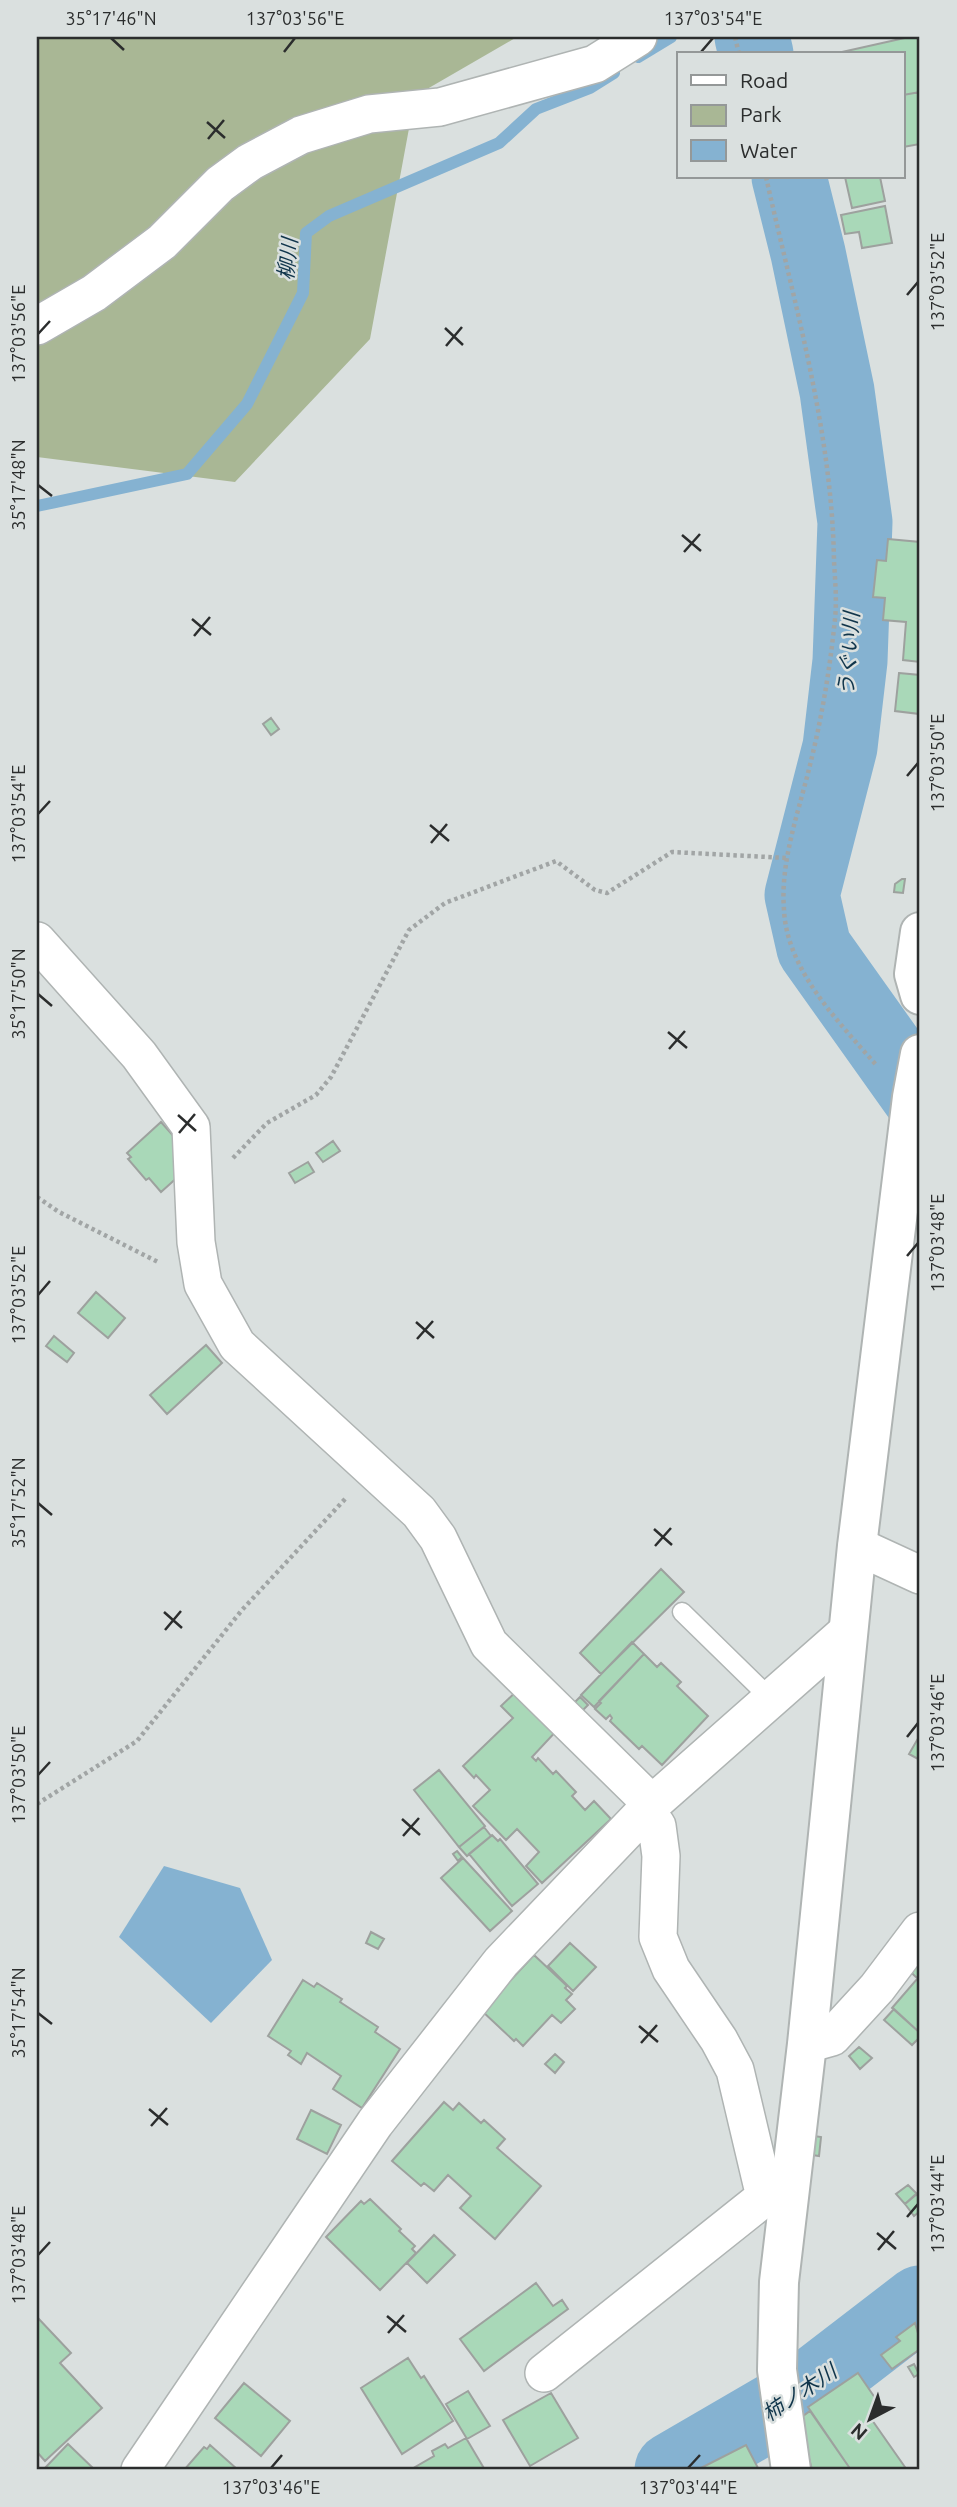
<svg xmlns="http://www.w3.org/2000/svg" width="957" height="2507" font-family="Ubuntu,'Noto Sans JP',sans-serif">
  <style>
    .green { fill: #a9b795 }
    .water { fill: #85b2d1 }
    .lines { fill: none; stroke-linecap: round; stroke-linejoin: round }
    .stream { stroke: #85b2d1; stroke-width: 12 }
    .river { stroke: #85b2d1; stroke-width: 75 }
    .building { fill: #a9d8b8; stroke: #9da19e; stroke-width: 2 }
    .service-casing { stroke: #afb4b3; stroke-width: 21 }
    .minor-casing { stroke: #afb4b3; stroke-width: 40 }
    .tertiary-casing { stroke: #afb4b3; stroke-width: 42 }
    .path { stroke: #a1a5a5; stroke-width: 4.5; stroke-dasharray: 3.5 3.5; stroke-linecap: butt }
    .service { stroke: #fff; stroke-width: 18 }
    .minor { stroke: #fff; stroke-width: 37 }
    .tertiary { stroke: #fff; stroke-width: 38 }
    .ticks { fill: none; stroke: #2b2d2d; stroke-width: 2.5 }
    .labels { text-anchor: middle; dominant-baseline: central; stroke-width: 5; stroke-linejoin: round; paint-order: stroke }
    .water-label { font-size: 21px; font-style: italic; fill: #10354b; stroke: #dae0df }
    .neatline { fill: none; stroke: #2b2d2d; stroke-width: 2.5 }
    .ticks-label { font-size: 18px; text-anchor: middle; fill: #2b2d2d }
  </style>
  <rect width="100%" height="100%" fill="#dae0df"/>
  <!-- green -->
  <path class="green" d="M37,37h480l-102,59 -45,243 -135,143 -198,-25z"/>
  <!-- water -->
  <path class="water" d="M164,1866l76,22 32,72 -61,63 -92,-86z"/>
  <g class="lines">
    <!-- stream -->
    <path class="stream" d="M638,57l33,-20
      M37,506l150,-32 60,-70 56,-111 3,-60 23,-17 170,-73 37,-34 54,-21 24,-15"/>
    <!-- river -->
    <path class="river" d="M752,37l4,17
      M789,177l19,76 29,138 18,131 -5,139 -10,86 -38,148 12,53 106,149
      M672,2470l127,-74 121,-93"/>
  </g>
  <!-- building -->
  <path class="building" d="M909,37h11v55l-17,3v-41h-70z
    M920,92v52l-17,3v-52z
    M845,177h35l5,24 -33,7z
    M885,206l7,37 -30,5 -3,-16 -14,2 -4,-19z
    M888,539l32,3v120l-17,-2 3,-38 -23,-2 2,-22 -12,-1 4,-37 9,1z
    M899,673l21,2v39l-25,-3z
    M271,718l8,11 -8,6 -8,-11z
    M902,879h3l-2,14 -9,-1 1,-8z
    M161,1122l23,26 6,18 -29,26 -12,-14 -3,2 -18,-21 3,-2 -4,-4z
    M333,1141l7,10 -17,11 -7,-9z
    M308,1162l6,10 -19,11 -6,-10z
    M96,1292l29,26 -17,20 -30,-25z
    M54,1336l20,17 -7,9 -21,-16z
    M206,1345l16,18 -55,51 -17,-19z
    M661,1569l23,23 -83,82 -21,-21z
    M632,1642l12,12 -50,53 -13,-12z
    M644,1654l13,13 4,-4 20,19 -4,4 31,30 -46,49 -20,-19 -3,3 -29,-28 2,-3 -2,-3 -4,4 -11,-10 6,-6 -2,-2z
    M522,1686l38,41 -28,30 4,4 2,-3 15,16 3,-3 20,21 -4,4 13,14 9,-9 17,18 -69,64 -16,-17 13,-14 -22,-23 -11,11 -33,-34 17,-16 -14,-15 -2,3 -11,-12 50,-48 -12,-12z
    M580,1697l8,8 -6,6 -8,-8z
    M920,1735v25l-11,-6z
    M439,1770l46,56 -26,21 -45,-57z
    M484,1827l7,9 -24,20 -8,-9z
    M492,1835l6,6 2,-2 38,45 -26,22 -43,-52z
    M457,1851l5,6 -4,4 -5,-7z
    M463,1858l49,53 -22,20 -49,-53z
    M371,1932l13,7 -6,10 -12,-6z
    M920,1941v33l-3,4 -16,-15z
    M570,1943l26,24 -23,24 -25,-25z
    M534,1955l33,31 -2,2 7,6 -6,6 9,9 -14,14 -9,-8 -29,31 -7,-7 -2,2 -32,-30z
    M917,1979l3,2v52l-28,-25z
    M303,1980l11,7 3,-4 25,16 -2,3 38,25 -3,5 25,17 -38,59 -29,-19 8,-13 -34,-23 -6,11 -13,-9 3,-4 -23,-15z
    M894,2009l26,24v4l-8,8 -28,-25z
    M859,2047l13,11 -12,11 -11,-13z
    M555,2054l9,8 -9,11 -10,-9z
    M444,2102l9,8 6,-7 22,20 3,-3 21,19 -8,9 44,38 -46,53 -35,-31 11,-12 -23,-21 -14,16 -10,-8 -3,3 -29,-25z
    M311,2110l30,15 -14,29 -30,-15z
    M814,2136l7,1 -2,19 -7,-1z
    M908,2185l9,9 -12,10 -9,-10z
    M916,2194l4,5v12l-6,5 -9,-12z
    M370,2199l31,30 -2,2 16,15 -3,3 4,4 -36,37 -54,-53 35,-36 3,3z
    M434,2235l21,20 -28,28 -20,-20z
    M536,2283l17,23 9,-6 6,9 -84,62 -24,-32z
    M37,2317l34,36 -11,10 42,45 -57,53 -8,-9z
    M915,2323l5,17v9l-28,20 -11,-14 19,-14 -4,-4z
    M408,2358l13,20 3,-2 29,45 -51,33 -41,-66z
    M914,2364l5,10 -5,3 -6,-10z
    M858,2373l26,38 -12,9 35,50h-56l-43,-63z
    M244,2383l46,38 -29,35 -46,-38z
    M468,2391l22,35 -23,13 -21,-35z
    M551,2393l27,45 -48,28 -27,-46z
    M810,2411l41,59h-39l-13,-51z
    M466,2438l19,32h-75l24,-14 -2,-5 13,-7 3,4z
    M68,2444l27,26h-52z
    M210,2445l27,24 -1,1h-52l20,-23 3,2z
    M746,2445l13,25h-62z"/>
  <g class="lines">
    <defs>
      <path id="service" d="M682,1612l89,87"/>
      <path id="minor" d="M37,326l57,-33 68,-51 58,-58 30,-22 51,-27 68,-21 71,-7 155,-43 43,-27
        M37,941l102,114 52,72 5,115 7,42 34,61 182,167 19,26 51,106 163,160
        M857,1546l63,29
        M807,2044l25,-7 45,-49 43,-57
        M544,2373l221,-176 -30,-127 -16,-30 -48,-71 -13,-32 3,-81 -4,-30 -11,-15
        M140,2470l235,-347 126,-161 151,-158 196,-173"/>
      <path id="tertiary" d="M920,932l-6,42 6,21
        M791,2470l-14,-100 2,-88 28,-238 50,-498 55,-449 8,-43"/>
    </defs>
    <!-- service casing -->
    <use href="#service" class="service-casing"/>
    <!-- minor casing -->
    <use href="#minor" class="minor-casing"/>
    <!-- tertiary casing -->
    <use href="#tertiary" class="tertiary-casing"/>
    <!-- path -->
    <path class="path" d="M735,37l4,17
      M766,177c28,126 66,254 68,384 1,19 3,39 1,58 -5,49 -13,98 -25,146 -11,46 -30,96 -26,145 3,61 55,112 93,156
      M233,1158l34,-35 49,-28 15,-18 78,-147 36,-27 111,-42 39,29 12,3 65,-41 115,6
      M37,1197l22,15 99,50
      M37,1804l100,-63 105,-131 104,-112"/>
    <!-- service -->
    <use href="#service" class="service"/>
    <!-- minor -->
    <use href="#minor" class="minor"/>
    <!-- tertiary -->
    <use href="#tertiary" class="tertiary"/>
  </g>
  <!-- ticks -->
  <path class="ticks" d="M111,38l13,12M284,52l11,-14M701,52l12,-14M207,122l18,16M208,139l16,-19M907,295l11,-13M445,328l18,17M38,334l12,-13M446,346l16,-19M38,485l14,11M682,535l19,16M684,552l16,-18M192,619l19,16M194,636l16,-19M907,776l11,-13M38,814l12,-13M430,825l19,16M431,843l16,-19M38,994l14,12M668,1032l19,16M669,1049l16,-18M178,1115l18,16M179,1133l16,-19M907,1256l11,-13M38,1295l12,-14M416,1322l18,16M417,1339l16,-18M38,1503l14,12M654,1529l18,16M655,1546l16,-18M164,1612l18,16M165,1630l16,-19M907,1737l11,-14M38,1775l12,-13M402,1819l18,16M403,1836l16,-18M38,2013l14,11M639,2026l19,16M641,2043l16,-18M149,2109l19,16M151,2126l16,-18M907,2217l11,-13M877,2233l19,16M878,2250l16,-19M38,2255l12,-13M387,2316l19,16M388,2333l16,-18M271,2468l11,-13M688,2468l12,-13"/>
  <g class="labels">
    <!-- water labels -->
    <g class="water-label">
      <text transform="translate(287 259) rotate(-84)">柳川</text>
      <text transform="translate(848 654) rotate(-86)">うぐい川</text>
      <text transform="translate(799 2392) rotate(-34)">柿ノ木川</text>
    </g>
  </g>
  <!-- border -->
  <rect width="957" height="2507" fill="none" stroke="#dae0df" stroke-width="77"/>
  <!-- legend -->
  <rect x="677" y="52" width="228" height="126" fill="#dae0df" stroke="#949898" stroke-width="2"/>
  <rect x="691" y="75" width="35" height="10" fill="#ffffff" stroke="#949898" stroke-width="2"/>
  <text x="740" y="88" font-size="21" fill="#2b2d2d">Road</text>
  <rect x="691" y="105" width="35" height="21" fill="#a9b795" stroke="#949898" stroke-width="2"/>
  <text x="740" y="122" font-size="21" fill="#2b2d2d">Park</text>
  <rect x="691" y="140" width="35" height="21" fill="#85b2d1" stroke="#949898" stroke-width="2"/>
  <text x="740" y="158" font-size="21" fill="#2b2d2d">Water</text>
  <!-- north arrow -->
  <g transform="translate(870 2419) rotate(221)" stroke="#dae0df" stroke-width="5" paint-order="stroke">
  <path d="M0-5L12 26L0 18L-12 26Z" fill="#2b2d2d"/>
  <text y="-10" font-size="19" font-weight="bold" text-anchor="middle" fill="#2b2d2d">N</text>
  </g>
  <rect x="38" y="38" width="880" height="2430" class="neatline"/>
  <g class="ticks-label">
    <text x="111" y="25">35°17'46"N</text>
    <text x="295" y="25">137°03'56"E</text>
    <text x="713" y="25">137°03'54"E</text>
    <text transform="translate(938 282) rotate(-90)" y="6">137°03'52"E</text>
    <text transform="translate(19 334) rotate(-90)" y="6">137°03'56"E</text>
    <text transform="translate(19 485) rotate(-90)" y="6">35°17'48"N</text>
    <text transform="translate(938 763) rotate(-90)" y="6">137°03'50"E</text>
    <text transform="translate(19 814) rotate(-90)" y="6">137°03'54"E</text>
    <text transform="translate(19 994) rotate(-90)" y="6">35°17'50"N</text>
    <text transform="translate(938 1243) rotate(-90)" y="6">137°03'48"E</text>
    <text transform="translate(19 1295) rotate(-90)" y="6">137°03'52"E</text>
    <text transform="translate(19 1503) rotate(-90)" y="6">35°17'52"N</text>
    <text transform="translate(938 1723) rotate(-90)" y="6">137°03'46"E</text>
    <text transform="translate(19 1775) rotate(-90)" y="6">137°03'50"E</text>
    <text transform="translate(19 2013) rotate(-90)" y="6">35°17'54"N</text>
    <text transform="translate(938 2204) rotate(-90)" y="6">137°03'44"E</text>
    <text transform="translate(19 2255) rotate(-90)" y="6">137°03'48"E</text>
    <text x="271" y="2494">137°03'46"E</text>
    <text x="688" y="2494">137°03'44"E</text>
  </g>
</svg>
